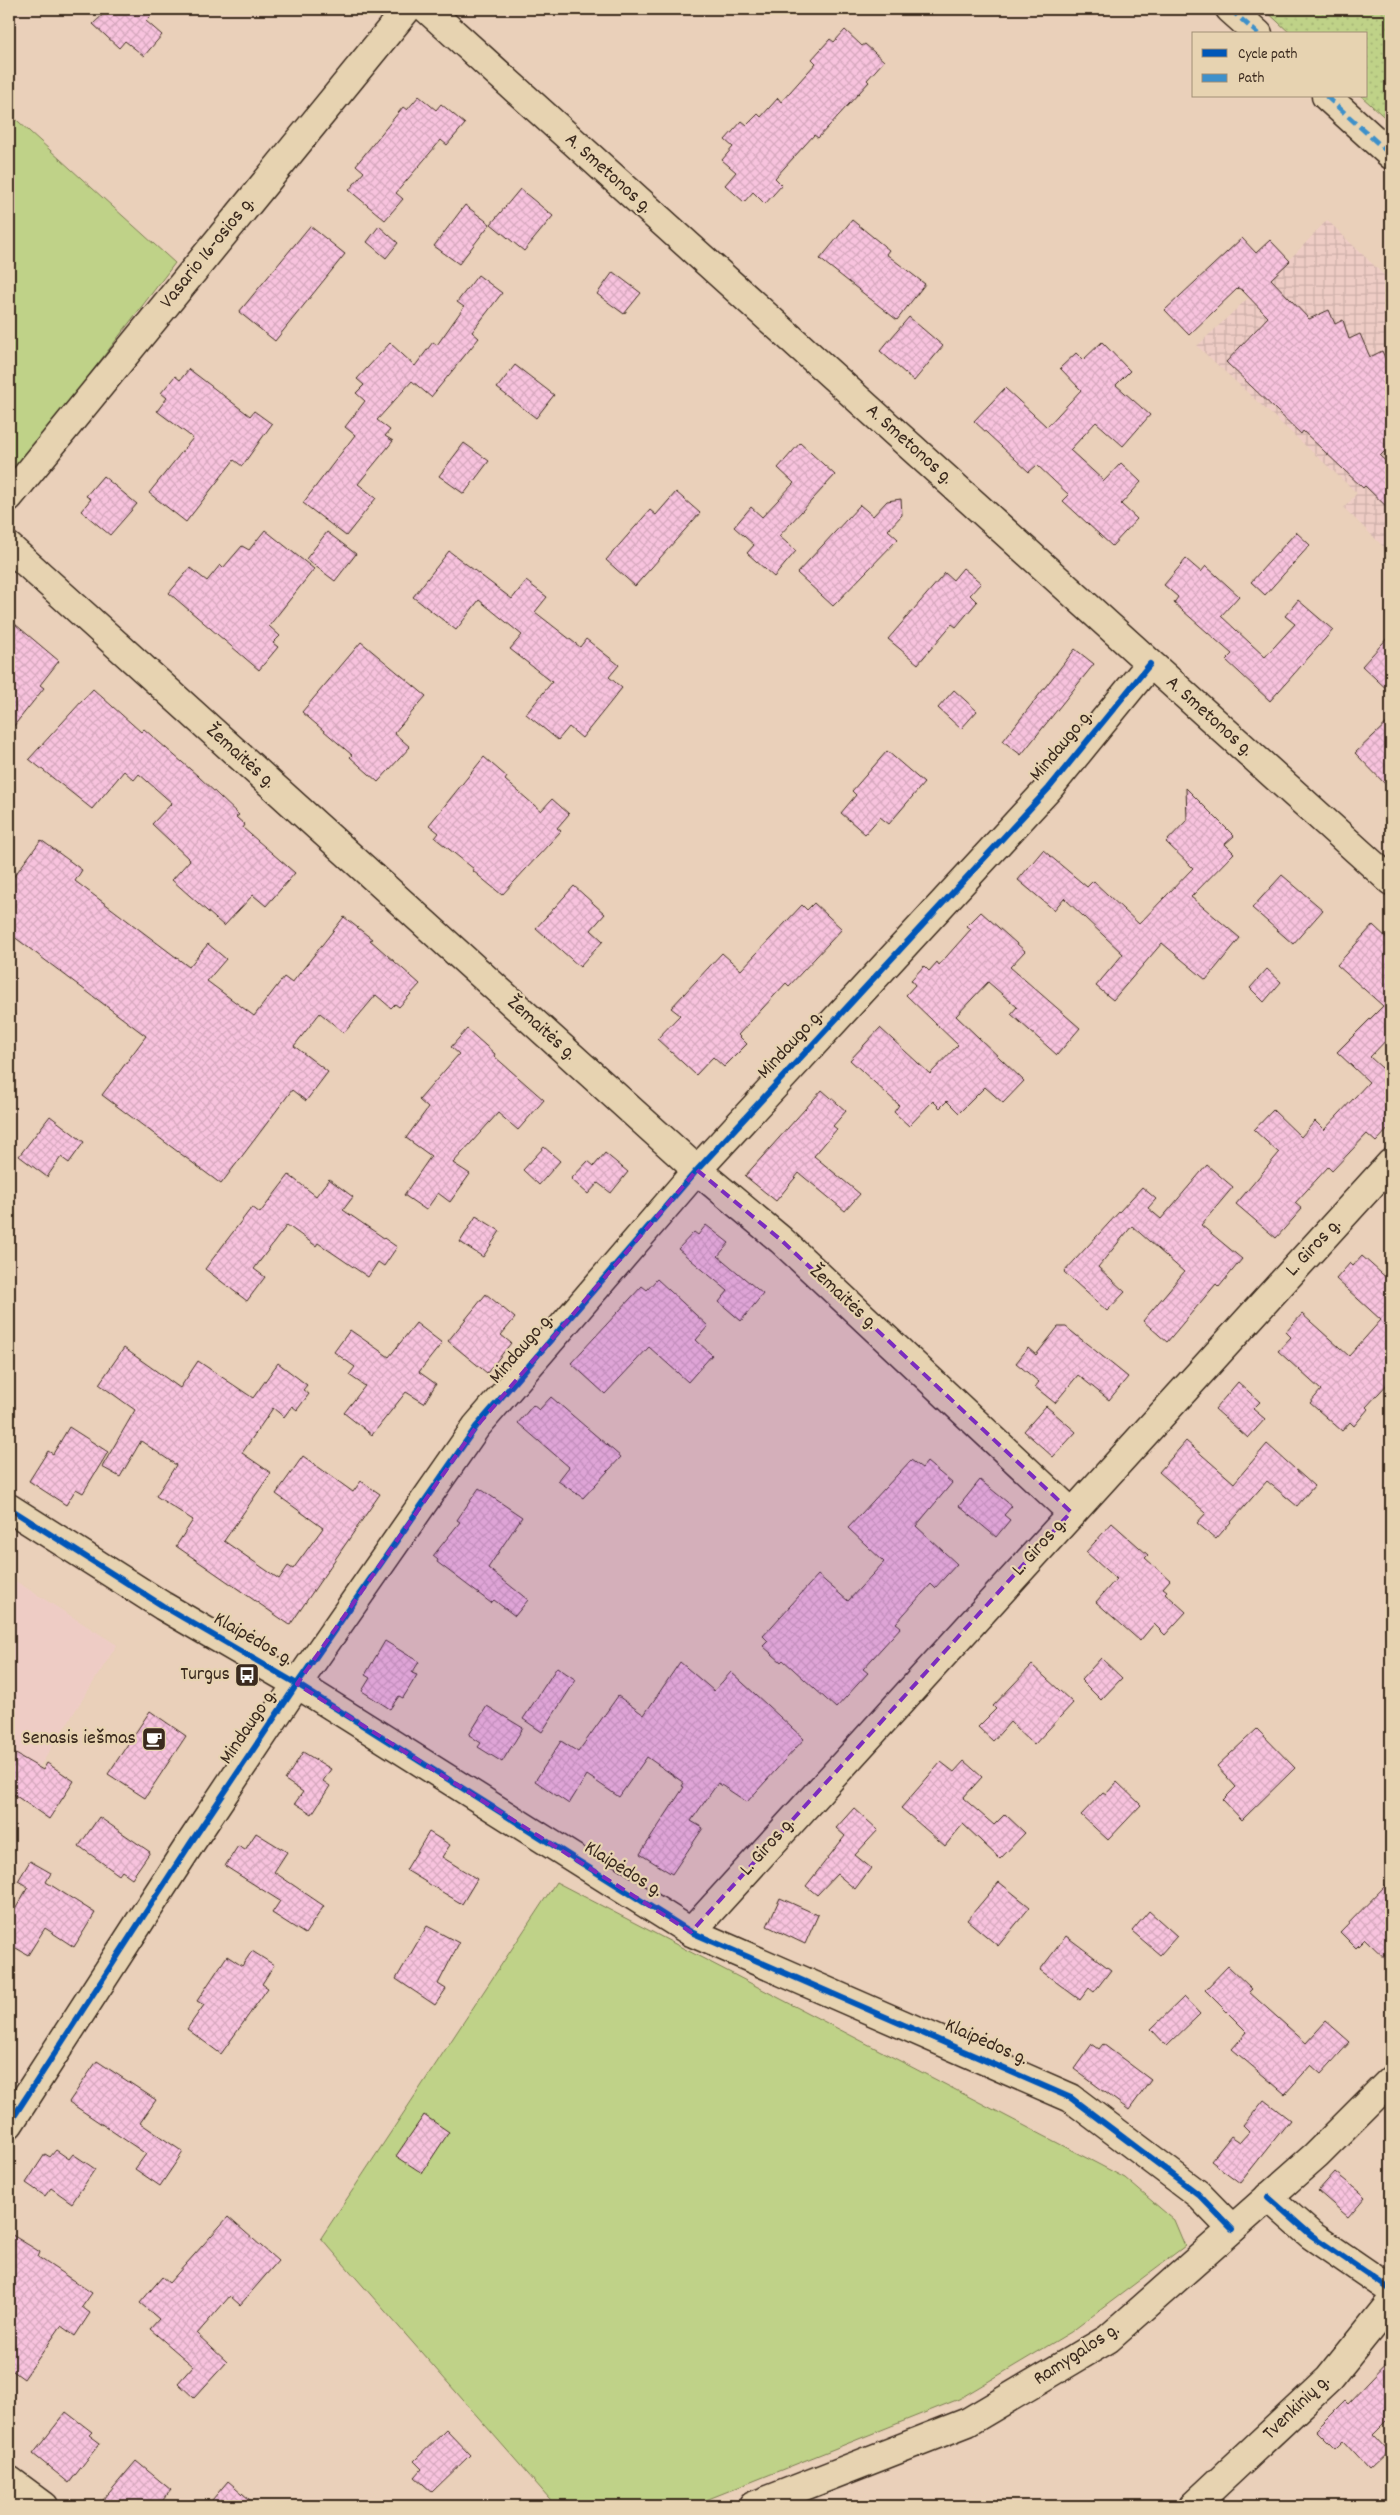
<svg xmlns="http://www.w3.org/2000/svg" width="1400" height="2515" font-family="Dekko,sans-serif">
  <style>
    .built { fill: #eeccc5 }
    .industrial { fill: url(#industrial-grid) }
    .grass { fill: #bfd288; stroke: #7d7e53 }
    .park { fill: url(#park-dots); stroke: #7d7e53 }
    .building { fill: url(#building-cross-hatch); stroke: #3b2a1e }
    .lines { fill: none; stroke-linecap: round; stroke-linejoin: round }
    .minor-casing { stroke: #3b2a1e; stroke-width: 31 }
    .secondary-casing { stroke: #3b2a1e; stroke-width: 31 }
    .minor { stroke: #e7d3b1; stroke-width: 28 }
    .secondary { stroke: #e7d3b1; stroke-width: 28 }
    .quiet { stroke: #3e90ca; stroke-width: 5; stroke-dasharray: 10 5; stroke-linecap: butt }
    .cycleway-casing { stroke: #e7d3b1; stroke-width: 9 }
    .cycleway { stroke: #0057b8; stroke-width: 6 }
    .marked { fill: #7b2cbf; fill-opacity: 0.2; stroke: #7b2cbf; stroke-width: 4; stroke-dasharray: 10 6; stroke-linejoin: round }
    .labels { text-anchor: middle; dominant-baseline: central; stroke-width: 4.5; stroke-linejoin: round; paint-order: stroke }
    .street-label { font-size: 20px; fill: #3b2a1e; stroke: #e7d3b1 }
    .poi-label { font-size: 20px; fill: #3b2a1e; stroke: #e7d3b1; text-anchor: end }
  </style>
  <defs>
    <pattern id="industrial-grid" width="8" height="8" patternUnits="userSpaceOnUse" patternTransform="scale(1.25)"><rect width="8" height="8" fill="#eeccc5"/><path d="M0 4h8M4 0v8" fill="none" stroke="#cdafa9"/></pattern>
    <pattern id="park-dots" width="8" height="8" patternUnits="userSpaceOnUse" patternTransform="scale(1.25)"><rect width="8" height="8" fill="#bfd288"/><path d="M2 2h.1M6 6h.1" fill="none" stroke="#a5b475" stroke-width="1.8" stroke-linecap="round"/></pattern>
    <pattern id="building-cross-hatch" width="8" height="8" patternUnits="userSpaceOnUse" patternTransform="scale(1.25)"><rect width="8" height="8" fill="#f8c3de"/><path d="M0 0l8 8M0 8l8-8" fill="none" stroke="#d6a8be"/></pattern>
  </defs>
  <rect width="100%" height="100%" fill="#ead0ba"/>
  <filter id="ink" filterUnits="userSpaceOnUse"><feTurbulence type="fractalNoise" baseFrequency=".02" numOctaves="2"/><feDisplacementMap in="SourceGraphic" scale="10" xChannelSelector="R" yChannelSelector="G"/><feConvolveMatrix kernelMatrix="1 2 1 2 8 2 1 2 1" color-interpolation-filters="sRGB"/></filter>
  <g filter="url(#ink)">
    <!-- built -->
    <path class="built" d="M9,1577l108,68 -108,170z"/>
    <!-- industrial -->
    <path class="industrial" d="M1327,220l64,62v272l-47,-46 13,-15 -160,-147 103,-97z"/>
    <!-- grass -->
    <path class="grass" d="M9,113l166,150 -166,217z
      M556,1882l569,296 49,42 11,26 -114,86 -112,67 -268,107h-135l-235,-268z"/>
    <!-- park -->
    <path class="park" d="M1264,9h127v114l-30,-27h5v-62h-75z"/>
    <!-- building -->
    <path class="building" d="M109,9h49l-12,12 16,14 -18,21 -19,-15 -6,7 -26,-24z
      M845,30l17,16 3,-2 19,17 -17,19 2,2 -51,56 -4,-3 -39,43 7,7 -17,19 -12,-12 -9,10 -19,-17 11,-13 -14,-12 11,-13 -8,-7 17,-19 5,4 11,-11 3,3 17,-19 3,4 35,-39 -4,-4 18,-20 4,3z
      M419,96l17,14 5,-6 24,20 -18,21 -6,-5 -45,53 7,6 -18,21 -36,-30 15,-18 -8,-7 47,-58 4,3z
      M520,189l33,27 -29,35 -33,-27z
      M465,205l25,19 -31,40 -25,-18z
      M852,220l37,30 -3,4 39,30 -28,36 -77,-61z
      M310,226l35,28 -70,87 -36,-29z
      M379,226l19,17 -12,15 -19,-16z
      M1242,238l14,15 14,-13 20,21 -19,18 38,40 20,-9 6,14 8,-4 6,19 11,-5 10,23 12,-6 9,20v74l-11,11 11,10v45l-26,-25 -2,2 -60,-57 -2,3 -75,-72 42,-45 -26,-27 -4,-2 -49,47 -24,-25z
      M613,272l28,21 -17,21 -27,-20z
      M478,275l24,18 -30,39 7,6 -48,59 -19,-16 -35,39 13,10 -5,6 8,5 -35,43 18,14 -30,38 -43,-33 52,-68 -10,-8 20,-26 -9,-8 8,-8 -7,-6 33,-36 25,23 18,-24 4,3 27,-38 -7,-5z
      M909,317l34,29 -29,35 -34,-30z
      M1102,342l28,29 -14,14 34,30 -27,31 -27,-24 -26,28 34,31 17,-18 20,19 -20,22 16,15 -25,27 -49,-45 6,-6 -32,-30 -8,7 -55,-51 31,-33 42,39 34,-37 -21,-22 16,-15 7,7z
      M515,365l39,30 -18,23 -39,-30z
      M189,369l61,47 4,-5 18,13 -30,42 -8,-6 -48,62 -37,-29 44,-55 -36,-27 10,-13 -6,-5 14,-17 5,4z
      M464,443l25,18 -25,33 -25,-18z
      M800,443l35,32 -56,61 17,15 -22,26 -27,-24 7,-8 -20,-18 17,-20 11,10 32,-34 -16,-15z
      M103,476l34,28 -27,31 -29,-24 10,-12 -5,-3z
      M676,492l24,21 -65,73 -29,-26 44,-50 6,5z
      M901,499l1,16 -14,15 10,9 -65,67 -36,-33 63,-68 13,11 14,-15z
      M265,530l49,39 -45,57 11,10 -7,7 5,4 -19,23 -90,-77 21,-25 17,13 13,-16 3,3 19,-22 7,4z
      M327,532l29,22 -21,27 -29,-22z
      M1296,532l14,13 -45,50 -14,-13z
      M449,551l63,48 14,-18 21,16 -12,15 45,35 6,-8 33,26 -10,12 13,11 -40,50 -13,-11 -11,13 -32,-26 26,-32 -42,-33 12,-14 -43,-35 -23,30 -43,-33z
      M1186,559l15,13 5,-6 33,30 -18,20 44,41 30,-33 -10,-8 13,-16 35,30 -63,71 -44,-41 6,-6 -58,-51 4,-6 -14,-12z
      M963,568l18,15 -11,12 7,7 -21,25 -4,-3 -34,40 -30,-25 57,-66 8,7z
      M9,619l50,42 -19,24 4,3 -35,44z
      M1391,634v59l-29,-27z
      M361,642l65,54 -32,37 16,14 -32,35 -28,-25 2,-2 -50,-43z
      M1075,649l19,15 -73,91 -18,-14z
      M93,689l48,43 3,-3 54,47 41,39 -3,2 9,8 -2,3 52,45 -29,33 -13,-11 -29,31 -52,-46 18,-20 -38,-36 20,-21 -33,-29 -5,6 -10,-9 -32,38 -63,-50z
      M954,690l23,21 -16,18 -23,-21z
      M1391,719v71l-36,-37z
      M887,751l37,32 -35,41 -9,-7 -15,17 -24,-21 15,-18 -4,-4z
      M484,757l23,20 -2,3 36,31 11,-12 17,15 -12,14 4,3 -59,64 -29,-24 1,-2 -39,-31 4,-5 -10,-8z
      M1186,788l48,48 -9,8 9,9 -43,44 49,41 -34,42 -44,-37 -49,57 -17,-14 27,-32 -59,-56 -10,12 -36,-30 25,-30 44,37 6,-6 46,43 54,-56 -27,-26 21,-22z
      M41,840l41,30 -7,11 114,86 19,-23 18,15 -19,22 47,35 30,-39 8,6 52,-66 28,22 -2,1 50,44 -21,23 -4,-3 -4,4 -15,-13 -32,38 -24,-20 -26,33 34,26 -22,29 -14,-11 -71,94 -119,-89 44,-59 -137,-103v-50z
      M1282,875l41,35 -30,34 -41,-36z
      M574,886l31,28 -14,16 12,11 -23,26 -44,-39z
      M814,903l28,26 -53,57 -3,-3 -48,52 9,9 -23,23 -11,-10 -17,18 -39,-36 23,-24 -9,-7 51,-55 19,17 61,-65 5,5z
      M981,912l44,39 -15,16 70,61 -23,27 -46,-41 6,-7 -29,-25 -32,34 68,65 -21,22 -18,-16 -26,26 -12,-12 -7,7 -7,-7 -24,25 -15,-14 5,-7 -49,-45 30,-32 50,46 28,-29 -52,-50 9,-10 -4,-5 13,-14 5,5 8,-9 2,3 32,-36 -4,-3z
      M1373,925l18,17v93l-21,22 12,11 9,-10v68l-15,16 -9,-8 -35,37 -4,-4 -33,36 7,6 -26,29 -40,-34 43,-51 -25,-23 19,-20 28,27 14,-16 9,9 45,-48 -32,-30 46,-46 -46,-41z
      M1267,969l14,13 -17,20 -14,-14z
      M467,1029l28,25 -1,2 50,44 -26,30 -20,-17 -45,50 17,11 -20,28 -12,-9 -12,17 -22,-15 27,-39 -25,-18 22,-30 -9,-8 40,-46 -8,-7z
      M822,1090l24,21 -13,15 4,3 -23,27 46,38 -15,17 -46,-38 -23,28 -31,-25z
      M50,1116l34,26 -15,21 -8,-6 -14,20 -28,-21z
      M544,1147l16,14 -21,24 -16,-15z
      M605,1153l23,19 -17,21 -13,-10 -10,11 -17,-15 17,-18 6,5z
      M1207,1165l26,22 -32,38 41,34 -23,28 -3,-3 -49,58 -24,-21 41,-49 -52,-46 -34,41 27,25 -18,19 -43,-39 78,-85 14,12 -8,9 13,11z
      M289,1175l27,21 13,-17 24,18 -10,13 54,37 -13,19 -6,-4 -10,15 -50,-34 -2,3 -29,-21 -33,44 11,8 -18,24 -42,-32 47,-62 8,6z
      M476,1216l24,15 -17,26 -23,-15z
      M706,1225l23,18 -11,13 45,38 -22,27 -22,-19 9,-11 -50,-42 16,-17 4,3z
      M1362,1256l29,26v98l-25,27 2,2 -14,17 -4,-4 -8,9 -32,-28 11,-13 -43,-39 13,-14 -5,-5 16,-18 47,42 32,-36 -45,-41 14,-16 3,3z
      M657,1279l51,47 -12,14 16,15 -24,27 -39,-35 -44,47 -34,-31 71,-77 5,4z
      M486,1294l29,24 -14,17 10,8 -24,30 -39,-32z
      M416,1323l26,20 -23,29 17,12 -12,19 -18,-11 -34,43 -28,-22 21,-27 -16,-11 6,-8 -21,-15 16,-22 39,27z
      M1058,1327h8l62,50 -19,23 -31,-25 -23,28 -20,-16 4,-5 -23,-19 12,-15 8,7z
      M124,1348l56,40 18,-27 55,37 25,-35 29,22 -4,5 6,4 -12,16 -5,-4 -8,11 -11,-9 -31,45 29,20 -47,68 55,38 9,-13 5,3 30,-41 -47,-34 27,-38 50,36 8,-11 19,13 -90,131 -114,-79 17,-26 -37,-24 20,-31 -35,-24 -21,36 -18,-10 33,-57 -36,-26z
      M1238,1382l22,20 -7,7 12,10 -17,19 -33,-29z
      M551,1397l70,60 -38,41 -25,-17 11,-14 -51,-44 15,-18 6,5z
      M1046,1406l30,26 -23,25 -29,-26z
      M69,1427l39,25 -25,41 -7,-4 -10,16 -37,-24 19,-30 5,3z
      M1186,1441l48,42 33,-39 47,42 -17,20 -30,-25 -51,58 -19,-16 9,-10 -47,-41z
      M911,1460l11,8 5,-6 25,21 -36,43 41,38 -22,24 -4,-4 -35,39 5,4 -38,42 5,4 -32,35 -53,-48 -2,2 -18,-16 5,-5 -5,-5 55,-61 30,26 36,-39 -36,-34z
      M980,1480l32,26 -8,9 6,5 -14,17 -37,-31z
      M479,1488l43,29 -34,51 40,32 -13,16 -21,-16 -3,3 -54,-41 1,-2 -5,-4 27,-34 -3,-2z
      M1112,1523l36,32 -3,3 25,22 -7,8 4,3 -2,2 21,19 -21,23 -11,-11 -14,17 -44,-39 20,-23 -30,-27z
      M385,1641l34,21 -7,11 5,2 -14,23 -4,-2 -9,13 -28,-18 8,-13 -5,-3z
      M1101,1658l21,20 -21,22 -20,-20z
      M680,1662l34,29 17,-19 73,67 -57,63 -29,-19 -27,38 12,7 -31,46 -32,-20 44,-67 -2,-1 2,-3 -37,-26 -28,40 -32,-22 -18,29 -34,-23 26,-40 17,11 40,-56 26,19z
      M1032,1665l41,38 -39,42 -24,-23 -17,19 -15,-14 18,-18 -3,-3z
      M557,1667l19,13 -34,52 -19,-13z
      M487,1706l36,22 -21,34 -24,-15 3,-4 -12,-8z
      M150,1711l36,25 -41,62 -37,-24z
      M1257,1729l38,39 -53,52 -19,-20 13,-13 -19,-21z
      M9,1750l34,20 4,-7 27,18 -25,38 -40,-28z
      M303,1752l28,17 -8,12 7,5 -18,28 -17,-11 8,-11 -18,-12z
      M964,1761l18,16 -19,21 31,27 11,-11 20,19 -25,26 -37,-35 -18,22 -44,-38 40,-46 13,10z
      M1117,1782l24,23 -33,35 -27,-25 22,-23 3,2z
      M854,1808l24,22 -23,25 16,13 -16,21 -18,-15 -20,21 -11,-9 39,-50 -9,-8z
      M99,1817l51,35 -18,26 -10,-7 -3,4 -40,-29z
      M429,1832l21,13 -8,12 35,22 -15,25 -56,-34z
      M256,1833l31,19 -13,20 50,34 -19,28 -33,-21 8,-12 -55,-35 13,-20 7,4z
      M30,1861l21,12 -5,9 49,31 -21,34 -29,-19 -17,27 -19,-11v-24l19,-33 -10,-6z
      M1391,1880v84l-26,-25 -9,9 -16,-16z
      M999,1882l31,25 -32,39 -31,-26z
      M780,1898l38,17 -13,29 -38,-18z
      M1149,1911l28,25 -17,19 -28,-24z
      M427,1926l32,17 -21,41 8,5 -11,16 -39,-26z
      M1066,1936l45,34 -17,22 -5,-4 -9,12 -40,-30z
      M252,1951l22,14 -12,19 6,4 -47,66 -34,-25 17,-24 -7,-4 30,-45 15,10z
      M1228,1966l24,23 -3,3 57,51 20,-22 24,21 -29,32 -10,-9 -26,29 -53,-45 15,-17 -42,-42z
      M1184,1997l16,17 -33,32 -16,-17z
      M1092,2044l7,5 4,-5 48,36 -22,30 -55,-41z
      M97,2061l59,39 -16,23 43,29 -23,34 -25,-17 11,-15 -77,-52z
      M1264,2100l26,20 -50,63 -29,-22 20,-25 9,6 9,-10 -6,-6z
      M424,2115l25,17 -27,41 -26,-17z
      M56,2150l13,9 4,-5 22,15 -23,34 -21,-15 -6,8 -19,-13 19,-29 5,3z
      M1335,2172l30,25 -17,20 -30,-26z
      M228,2217l50,44 -38,44 -10,-9 -33,38 30,28 -33,36 -16,-15 15,-17 -43,-37 9,-10 -19,-16 22,-26 7,6z
      M9,2233l31,19 -2,5 54,36 -10,14 8,6 -15,23 -14,-10 -37,53 -15,-11z
      M1391,2359v58l-18,18 15,16 -19,18 -26,-28 -8,8 -19,-19 29,-29 3,3z
      M66,2412l26,20 -3,3 11,8 -31,40 -36,-29z
      M446,2430l24,25 -38,37 -17,-15 7,-8 -8,-8z
      M136,2461l35,29 -13,16h-60z
      M228,2481l29,25h-50z"/>
    <g class="lines">
      <defs>
        <path id="minor" d="M427,9l964,872
          M1230,9l28,25
          M1326,96l65,59
          M9,497l398,-488
          M9,547l688,623 84,70 290,272
          M9,1508l154,98 134,78 394,248 380,166 127,96 34,35
          M691,1932l700,-769
          M9,2124l181,-280 107,-160 179,-257 221,-257 352,-382 101,-124
          M1268,2197l43,38 80,55
          M9,2480l35,26
          M1193,2506l136,-127 62,-77"/>
        <path id="secondary" d="M753,2506l215,-84 140,-83 208,-184 75,-75"/>
      </defs>
      <!-- minor casing -->
      <use href="#minor" class="minor-casing"/>
      <!-- secondary casing -->
      <use href="#secondary" class="secondary-casing"/>
      <!-- minor -->
      <use href="#minor" class="minor"/>
      <!-- secondary -->
      <use href="#secondary" class="secondary"/>
      <!-- quiet -->
      <path class="quiet" d="M1230,9l28,25
        M1326,96l65,59"/>
      <defs>
        <path id="cycleway" d="M9,1508l154,98 134,78 394,248 380,166 127,96 34,35
          M9,2124l181,-280 107,-160 179,-257 221,-257 352,-382 101,-124
          M1268,2197l43,38 80,55"/>
      </defs>
      <!-- cycleway casing -->
      <use href="#cycleway" class="cycleway-casing"/>
      <!-- cycleway -->
      <use href="#cycleway" class="cycleway"/>
    </g>
  </g>
  <!-- marked area -->
  <path class="marked" d="M697,1170l84,70 290,272 -380,420 -394,-248 179,-257z"/>
  <!-- icons -->
  <defs>
    <symbol id="bus-square" viewBox="-11 -11 22 22"><rect x="-9" y="-9" width="18" height="18" rx="4" fill="#3b2a1e" stroke="#e7d3b1"/><path d="M-5-6H5V4H4V6H2V4H-2V6H-4V4H-5ZM-3.5-4V0h7V-4ZM-3.5 1.2v1.5H-2V1.2ZM2 1.2v1.5H3.5V1.2Z" fill="#fff"/></symbol>
    <symbol id="cafe-square" viewBox="-11 -11 22 22"><rect x="-9" y="-9" width="18" height="18" rx="4" fill="#3b2a1e" stroke="#e7d3b1"/><path d="M-5.5-4.5H6V0H3Q3 3.5 0 3.5H-2.5Q-5.5 3.5-5.5 0ZM3-3.2v2h1.7v-2ZM-6 4.5H4V6H-6Z" fill="#fff"/></symbol>
  </defs>
  <g fill-rule="evenodd">
    <use href="#bus-square" x="233" y="1661" width="28" height="28"/>
    <use href="#cafe-square" x="140" y="1725" width="28" height="28"/>
  </g>
  <g class="labels">
    <!-- street labels -->
    <g class="street-label">
      <text transform="translate(608 174) rotate(42)">A. Smetonos g.</text>
      <text transform="translate(208 253) rotate(-51)">Vasario 16-osios g.</text>
      <text transform="translate(909 445) rotate(42)">A. Smetonos g.</text>
      <text transform="translate(1209 717) rotate(42)">A. Smetonos g.</text>
      <text transform="translate(1062 746) rotate(-50)">Mindaugo g.</text>
      <text transform="translate(240 757) rotate(42)">Žemaitės g.</text>
      <text transform="translate(541 1029) rotate(42)">Žemaitės g.</text>
      <text transform="translate(791 1045) rotate(-47)">Mindaugo g.</text>
      <text transform="translate(1314 1248) rotate(-47)">L. Giros g.</text>
      <text transform="translate(843 1298) rotate(43)">Žemaitės g.</text>
      <text transform="translate(522 1349) rotate(-49)">Mindaugo g.</text>
      <text transform="translate(1040 1547) rotate(-48)">L. Giros g.</text>
      <text transform="translate(253 1640) rotate(30)">Klaipėdos g.</text>
      <text transform="translate(249 1727) rotate(-56)">Mindaugo g.</text>
      <text transform="translate(768 1847) rotate(-48)">L. Giros g.</text>
      <text transform="translate(623 1870) rotate(32)">Klaipėdos g.</text>
      <text transform="translate(986 2043) rotate(24)">Klaipėdos g.</text>
      <text transform="translate(1077 2355) rotate(-33)">Ramygalos g.</text>
      <text transform="translate(1297 2408) rotate(-44)">Tvenkinių g.</text>
    </g>
    <!-- poi labels -->
    <g class="poi-label">
      <text x="230" y="1675">Turgus</text>
      <text x="136" y="1739">Senasis iešmas</text>
    </g>
  </g>
  <!-- margin -->
  <rect width="1400" height="2515" fill="none" stroke="#e7d3b1" stroke-width="30"/>
  <rect x="15" y="15" width="1370" height="2485" fill="none" stroke="#3b2a1e" stroke-width="2" filter="url(#ink)"/>
  <!-- legend -->
  <rect x="1192" y="32" width="175" height="65" fill="#e7d3b1" stroke="#a28f76"/>
  <rect x="1202" y="49" width="25" height="8" fill="#0057b8" stroke="#a28f76"/>
  <text x="1238" y="58" font-size="15" fill="#3b2a1e">Cycle path</text>
  <rect x="1202" y="74" width="25" height="8" fill="#3e90ca" stroke="#a28f76"/>
  <text x="1238" y="82" font-size="15" fill="#3b2a1e">Path</text>
</svg>
